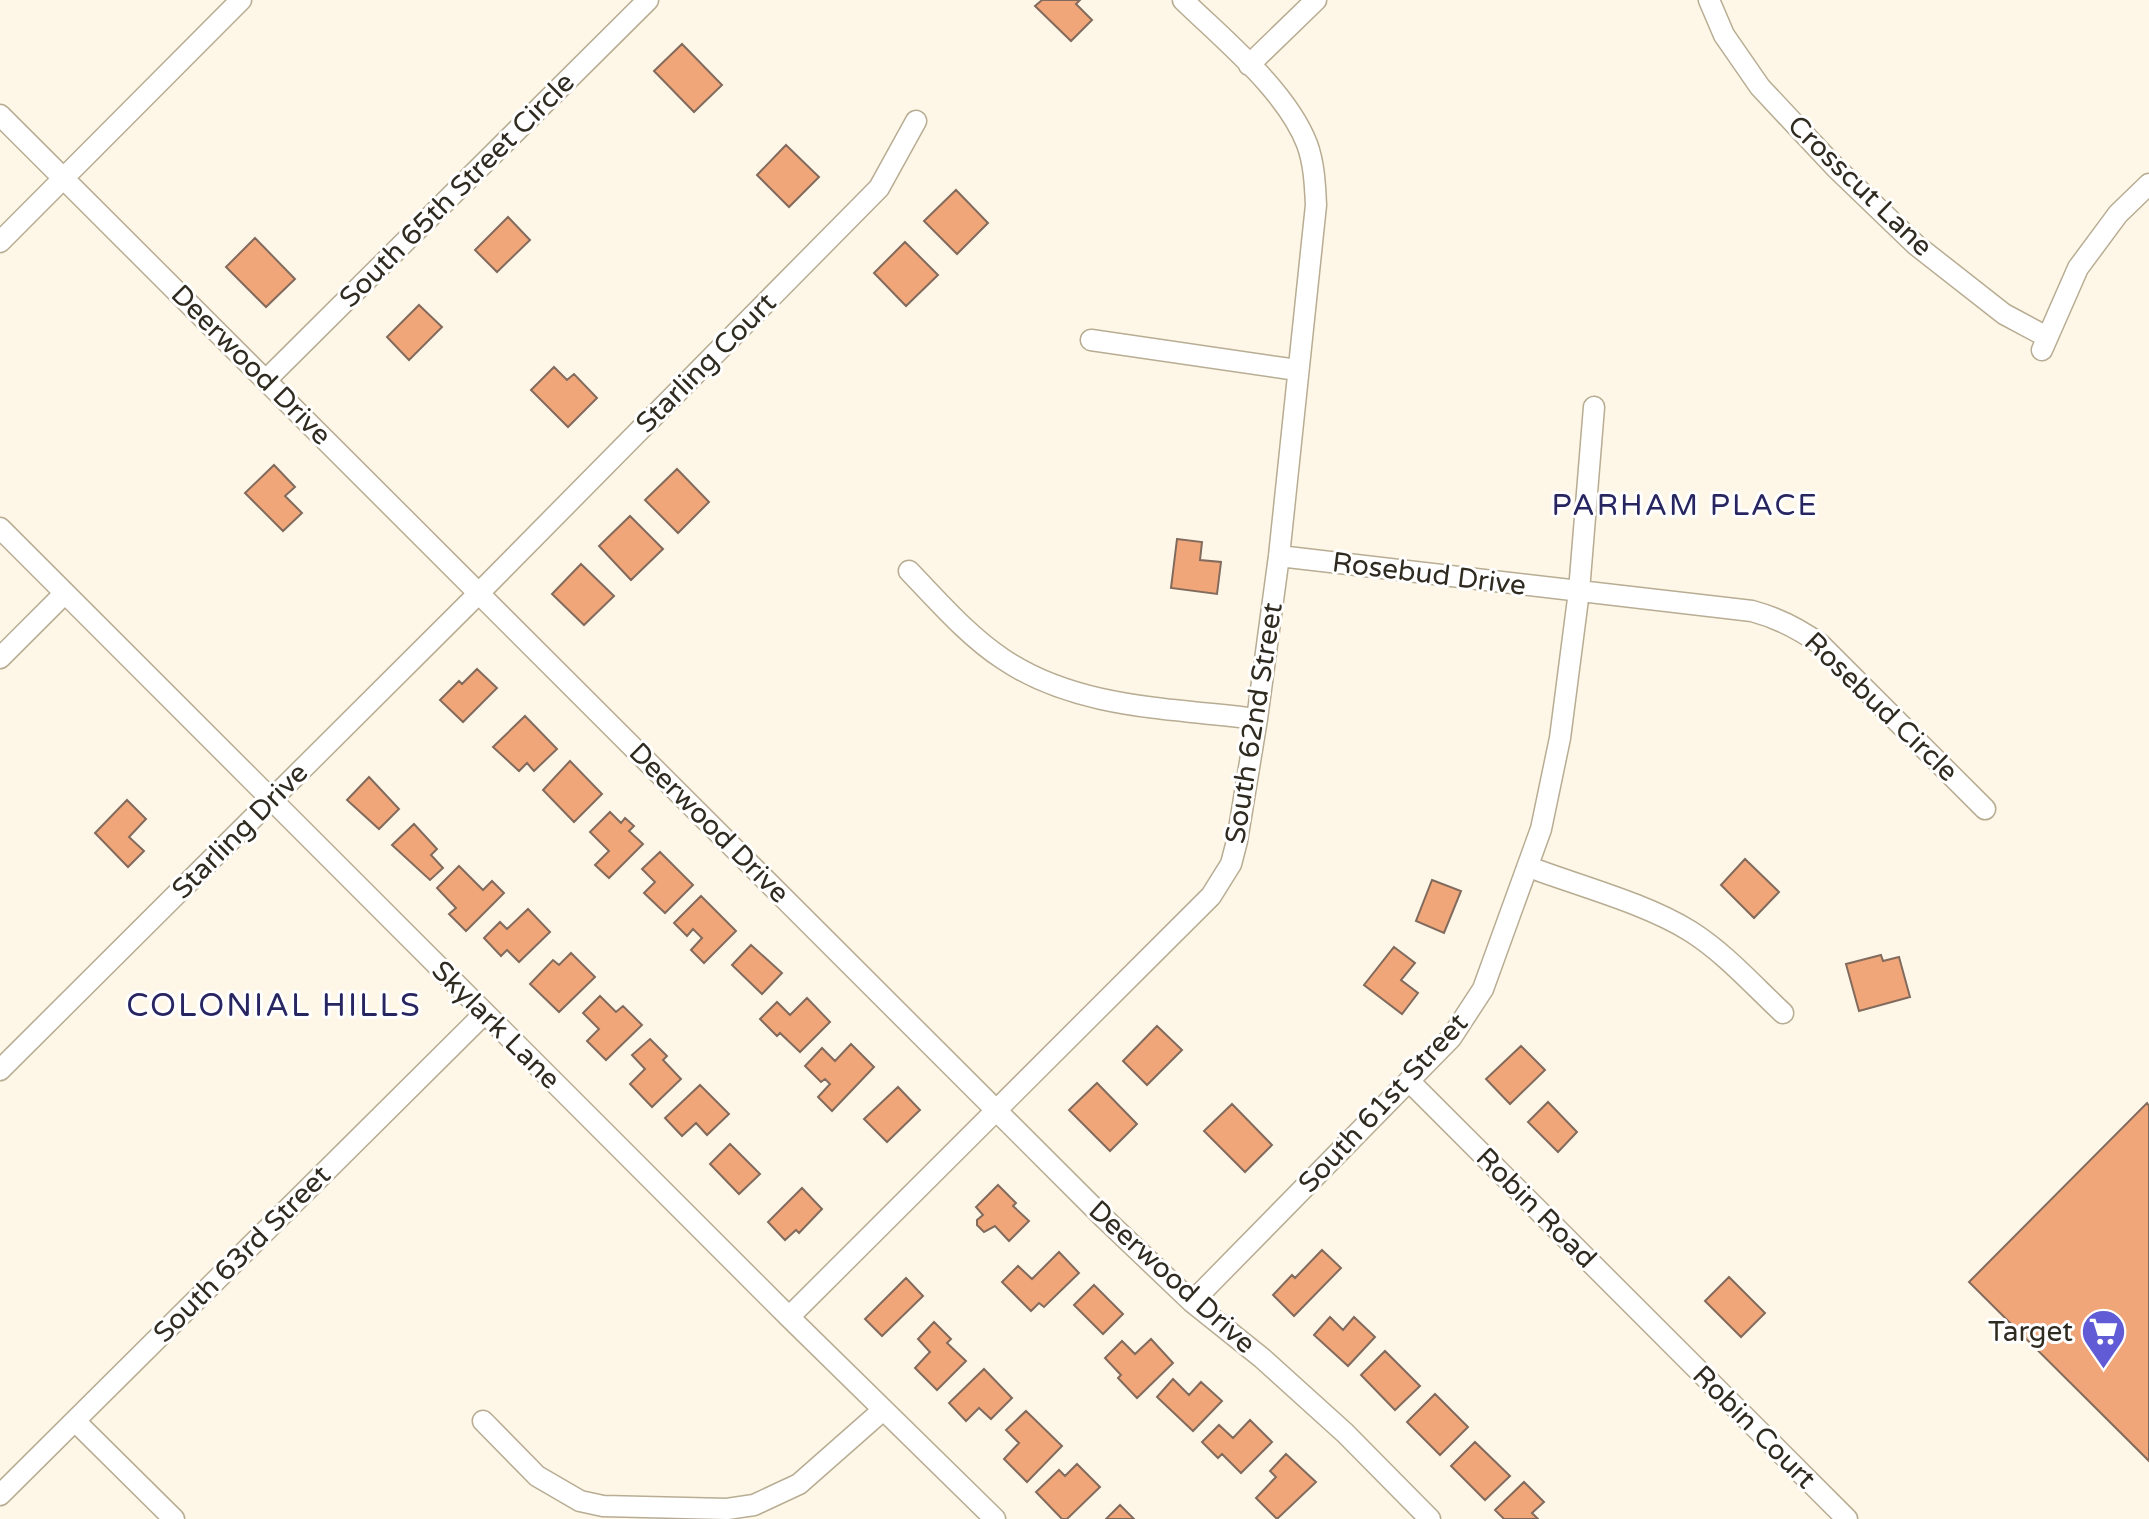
<svg xmlns="http://www.w3.org/2000/svg" width="2149" height="1519" font-family="'Varela Round',sans-serif">
  <style>
    .building { fill: #f0a679; stroke: #826b5d; stroke-width: 2 }
    .lines { fill: none; stroke-linecap: round; stroke-linejoin: round }
    .minor-casing { stroke: #b8ac93; stroke-width: 23 }
    .minor { stroke: #fff; stroke-width: 20 }
    .labels { text-anchor: middle; dominant-baseline: central; stroke-width: 6; stroke-linejoin: round; paint-order: stroke }
    .street-label { font-size: 28px; fill: #302b21; stroke: #fff }
    .poi-label { font-size: 28px; fill: #302b21; stroke: #fff; text-anchor: end }
    .neighbourhood-label { font-size: 30px; letter-spacing: 2px; fill: #282660; stroke: #fff }
    .quarter-label { font-size: 32px; letter-spacing: 2px; fill: #282660; stroke: #fff }
  </style>
  <rect width="100%" height="100%" fill="#fef7e7"/>
  <!-- building -->
  <path class="building" d="M1042,0h38l-4,4 16,16 -21,21 -36,-35z
    M682,44l40,41 -28,27 -40,-41z
    M786,145l33,32 -30,30 -32,-32z
    M956,190l32,33 -31,31 -33,-33z
    M508,217l22,23 -33,32 -22,-22z
    M255,238l40,41 -29,28 -40,-40z
    M905,242l33,33 -32,31 -32,-33z
    M419,305l23,22 -33,33 -22,-23z
    M554,367l13,13 7,-6 23,24 -29,29 -37,-37z
    M274,465l21,22 -10,9 17,17 -19,18 -38,-38z
    M677,469l32,33 -31,31 -33,-33z
    M630,516l33,33 -32,31 -32,-34z
    M1177,539l25,3 -2,18 21,2 -4,32 -46,-6z
    M581,564l33,32 -30,29 -32,-31z
    M477,669l20,19 -34,34 -23,-22 19,-19 3,3z
    M525,716l32,33 -23,22 -7,-8 -8,8 -26,-24z
    M570,761l32,33 -28,28 -31,-32z
    M369,777l30,32 -20,20 -32,-29z
    M127,800l19,19 -17,18 15,14 -16,16 -33,-34z
    M610,812l11,11 4,-5 9,8 -5,5 14,13 -34,34 -14,-13 14,-14 -19,-19z
    M414,824l23,25 -6,6 12,13 -13,12 -38,-35z
    M660,852l33,33 -28,28 -21,-20 11,-11 -13,-13z
    M1745,859l34,33 -25,26 -33,-33z
    M459,866l24,24 9,-9 12,12 -38,38 -17,-17 7,-6 -19,-20z
    M1432,880l29,11 -17,42 -28,-12z
    M701,896l35,35 -32,32 -13,-13 11,-12 -9,-9 -6,7 -13,-13z
    M528,909l22,23 -31,30 -12,-12 -6,6 -17,-18 16,-16 7,7z
    M751,945l31,28 -20,21 -30,-29z
    M1394,947l21,16 -14,17 17,13 -16,21 -38,-29z
    M571,953l24,24 -36,35 -29,-28 23,-24 6,5z
    M1881,955l2,6 16,-4 11,40 -51,14 -13,-47z
    M600,996l16,16 7,-6 19,19 -36,35 -19,-19 12,-12 -16,-16z
    M807,998l23,24 -30,30 -20,-19 -3,3 -17,-17 17,-17 13,13z
    M1157,1026l25,24 -35,35 -24,-24z
    M650,1039l17,17 -4,4 18,19 -29,28 -22,-23 15,-15 -13,-14z
    M851,1044l23,23 -42,44 -14,-14 12,-13 -5,-5 -4,3 -16,-16 17,-18 13,13z
    M1521,1046l24,24 -35,34 -24,-25z
    M1097,1083l40,41 -27,27 -41,-41z
    M700,1085l29,29 -22,21 -11,-12 -14,13 -17,-18z
    M898,1087l22,23 -33,32 -23,-23z
    M1548,1102l29,30 -19,20 -30,-30z
    M2147,1103l2,3v355l-180,-179z
    M1232,1104l40,41 -27,27 -41,-41z
    M730,1144l30,30 -21,20 -29,-30z
    M998,1185l18,18 -3,3 16,15 -20,20 -14,-15 -11,6 -7,-7v-5l6,-5 -7,-8z
    M802,1188l20,21 -23,24 -3,-3 -11,10 -17,-18z
    M1322,1250l19,18 -47,48 -21,-21 19,-20 3,3z
    M1059,1252l20,21 -35,34 -5,-4 -8,8 -29,-29 16,-16 14,13z
    M1729,1277l36,36 -24,24 -36,-36z
    M906,1278l17,18 -41,40 -17,-17z
    M1094,1285l29,29 -20,20 -29,-29z
    M1330,1317l13,13 11,-13 21,20 -27,29 -34,-31z
    M934,1322l17,17 -4,4 19,18 -29,29 -22,-22 15,-16 -12,-13z
    M1151,1339l22,24 -36,35 -19,-20 3,-3 -16,-17 17,-17 13,13z
    M1385,1351l35,35 -25,24 -34,-35z
    M984,1369l28,29 -21,21 -12,-11 -13,13 -17,-18z
    M1173,1379l16,16 12,-13 21,19 -29,30 -36,-34z
    M1435,1394l33,33 -28,28 -33,-33z
    M1026,1411l36,35 -35,36 -23,-23 15,-16 -13,-13z
    M1250,1420l22,22 -31,31 -19,-19 -4,4 -16,-16 17,-17 14,13z
    M1475,1442l35,34 -25,24 -34,-34z
    M1286,1454l30,28 -39,37 -21,-21 20,-21 -6,-6z
    M1077,1464l23,23 -33,32h-5l-26,-27 23,-22 6,6z
    M1524,1482l20,20 -12,11 6,6h-34l-9,-9z
    M1120,1505l14,14h-28z"/>
  <g class="lines">
    <defs>
      <path id="minor" d="M1709,0l15,35 36,52 75,80 81,78 88,69 43,23
        M1249,65l67,-65
        M0,115l1105,1104 87,83 70,56 83,75 85,86
        M0,242l241,-242
        M1091,340l206,30
        M2042,350l36,-82 40,-54 31,-30
        M266,380l382,-380
        M0,528l789,789 206,202
        M1279,556l473,55c26,7 46,17 68,33l165,165
        M909,571c29,30 59,65 94,88 74,50 168,49 254,60
        M0,658l65,-65
        M1529,867c50,19 116,36 161,64 35,22 63,54 93,82
        M0,1070l479,-477 400,-405 37,-67
        M1410,1082l437,437
        M1192,1302l259,-264 32,-49 58,-160 19,-91 19,-147 15,-184
        M789,1317l422,-421 20,-32 6,-23 20,-122 22,-163 37,-351c-1,-21 -2,-42 -9,-61 -21,-54 -83,-104 -124,-144
        M75,1421l99,98
        M483,1421l54,55 43,25 23,5 124,3 27,-4 45,-21 84,-74
        M0,1495l485,-482"/>
    </defs>
    <!-- minor casing -->
    <use href="#minor" class="minor-casing"/>
    <!-- minor -->
    <use href="#minor" class="minor"/>
  </g>
  <!-- icons -->
  <defs>
    <symbol id="supermarket-pin" viewBox="-11 -11 22 30"><path d="M0 17L-7.5 6A9.5 9.5 0 1 1 7.5 6Z" fill="#615cd5" stroke="#fff"/><path d="M-6-5.5h2.5l.6 2H6L4.5 2H-2.5L-4.4-4H-6ZM-1.5 3.2a1.3 1.3 0 1 0 .1 0ZM3 3.2a1.3 1.3 0 1 0 .1 0Z" fill="#fff"/></symbol>
  </defs>
  <g fill-rule="evenodd">
    <use href="#supermarket-pin" x="2078" y="1306" width="51" height="69"/>
  </g>
  <g class="labels">
    <!-- street labels -->
    <g class="street-label">
      <text transform="translate(1860 186) rotate(44)">Crosscut Lane</text>
      <text transform="translate(457 190) rotate(-45)">South 65th Street Circle</text>
      <text transform="translate(706 363) rotate(-45)">Starling Court</text>
      <text transform="translate(251 365) rotate(45)">Deerwood Drive</text>
      <text transform="translate(1429 574) rotate(7)">Rosebud Drive</text>
      <text transform="translate(1881 707) rotate(44)">Rosebud Circle</text>
      <text transform="translate(1254 723) rotate(-81)">South 62nd Street</text>
      <text transform="translate(709 823) rotate(45)">Deerwood Drive</text>
      <text transform="translate(240 831) rotate(-45)">Starling Drive</text>
      <text transform="translate(496 1025) rotate(45)">Skylark Lane</text>
      <text transform="translate(1383 1103) rotate(-47)">South 61st Street</text>
      <text transform="translate(1536 1208) rotate(45)">Robin Road</text>
      <text transform="translate(242 1254) rotate(-45)">South 63rd Street</text>
      <text transform="translate(1172 1277) rotate(42)">Deerwood Drive</text>
      <text transform="translate(1754 1427) rotate(45)">Robin Court</text>
    </g>
    <!-- poi labels -->
    <g class="poi-label">
      <text x="2073" y="1332">Target</text>
    </g>
    <!-- neighbourhood labels -->
    <g class="neighbourhood-label">
      <text x="1685" y="505">PARHAM PLACE</text>
    </g>
    <!-- quarter labels -->
    <g class="quarter-label">
      <text x="274" y="1006">COLONIAL HILLS</text>
    </g>
  </g>
</svg>
